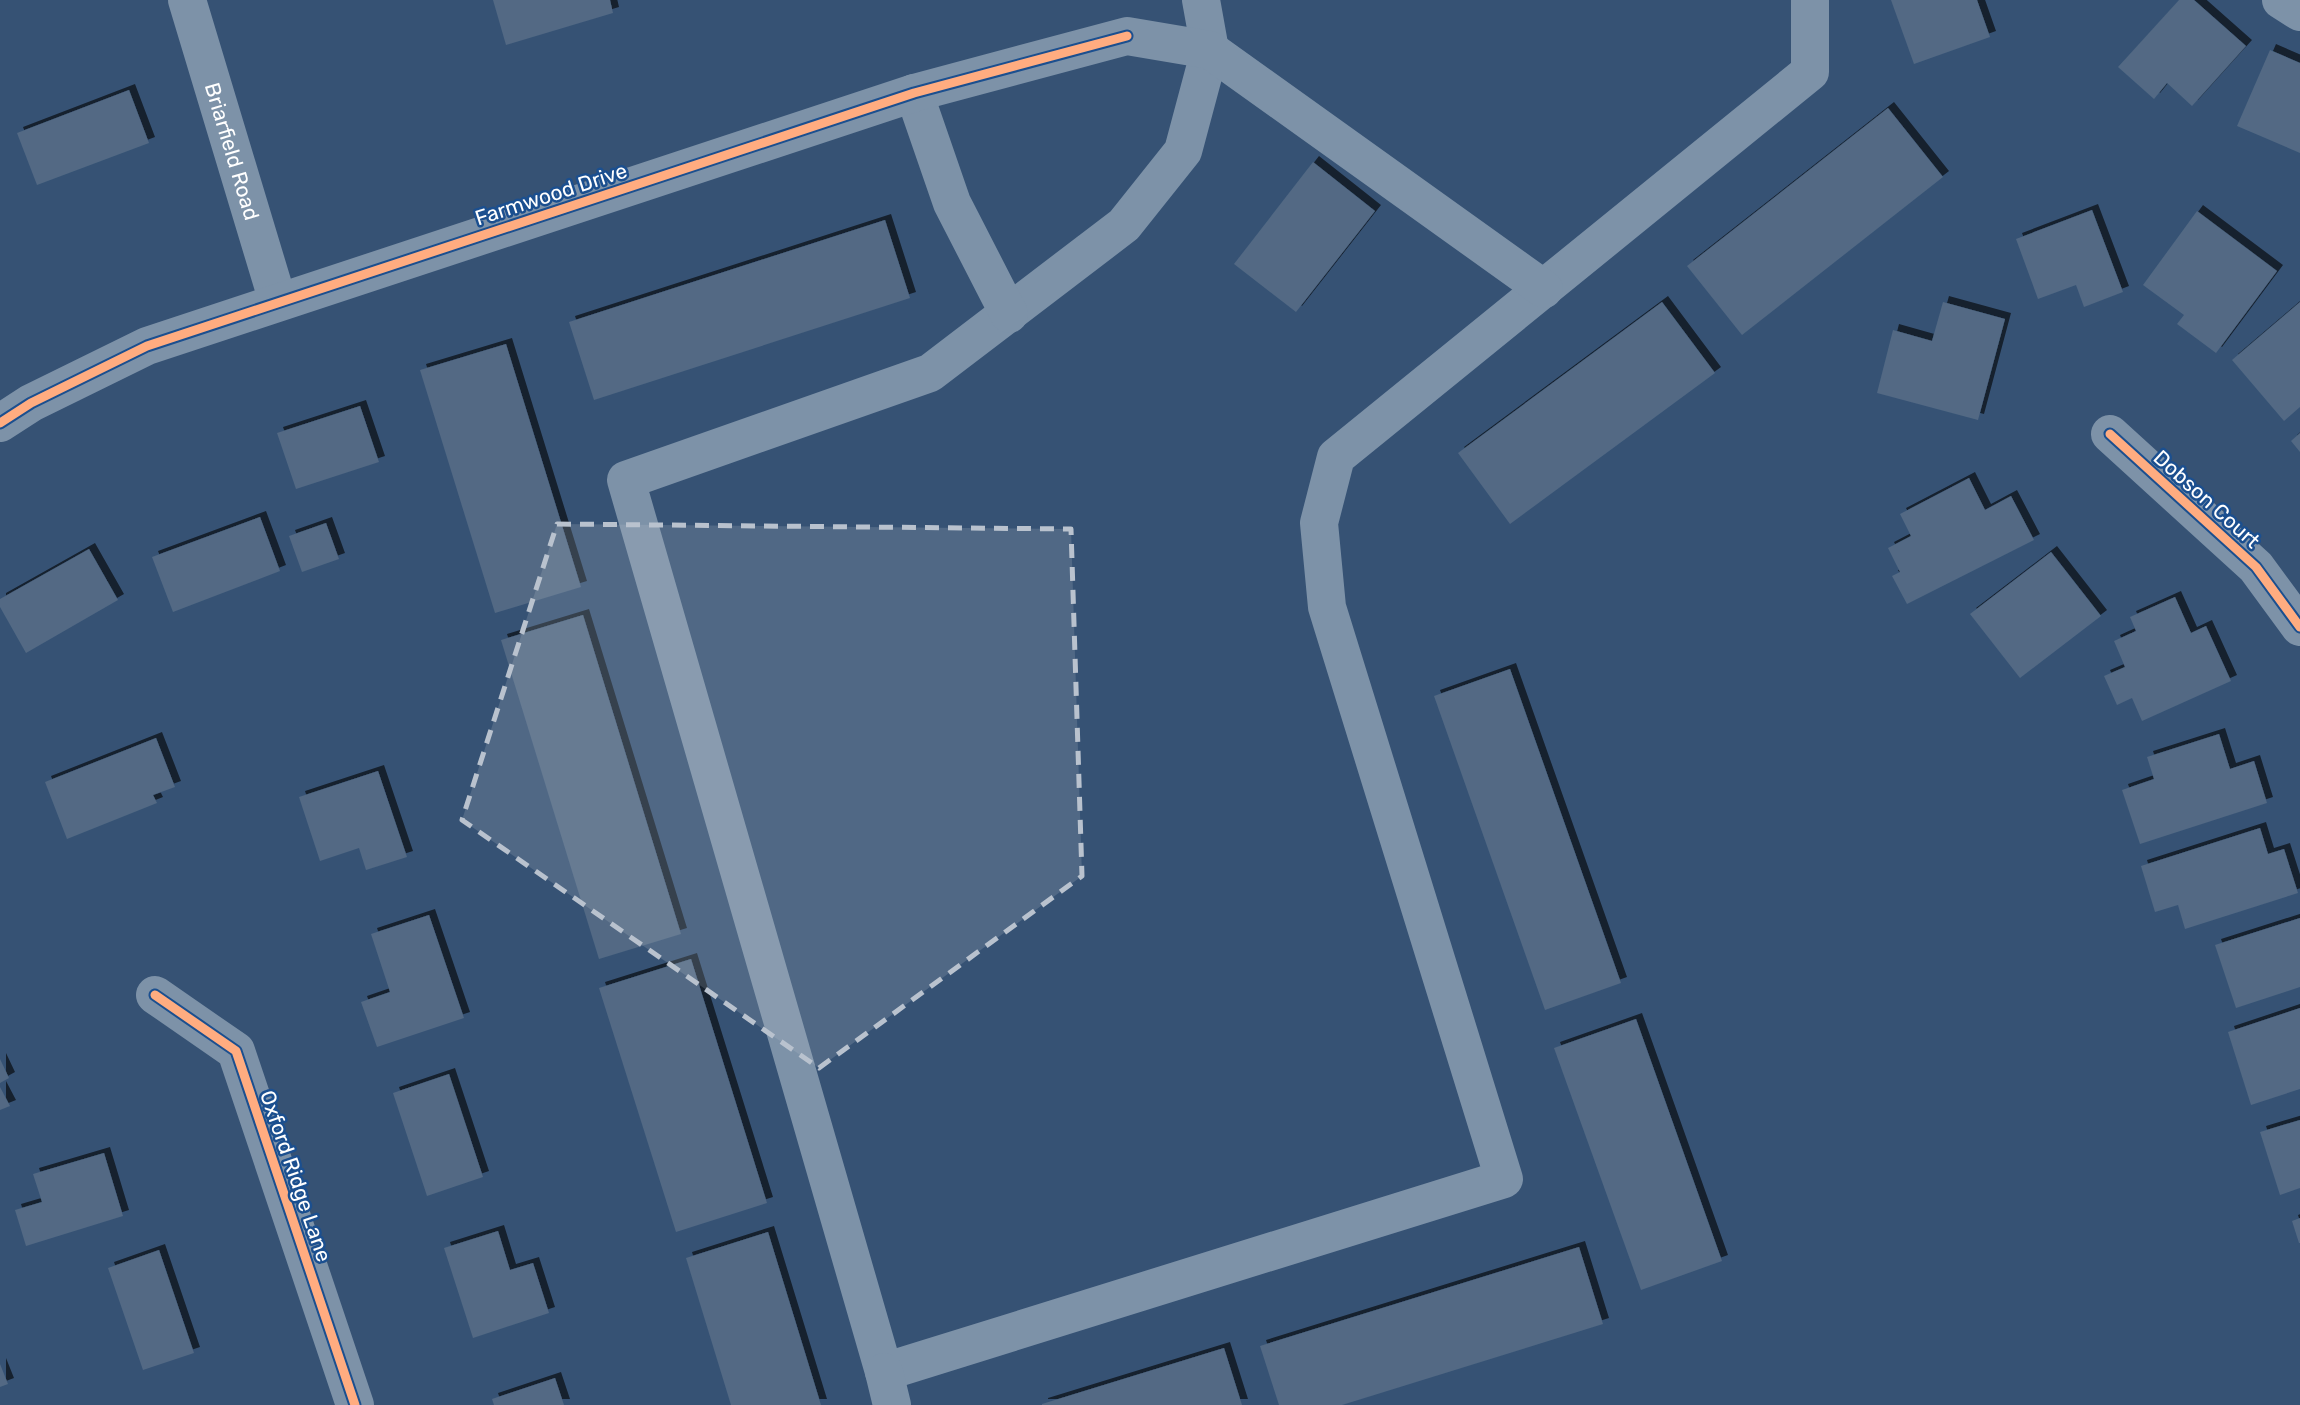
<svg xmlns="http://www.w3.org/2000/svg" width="2300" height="1405" font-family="Rubik,sans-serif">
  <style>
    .building { fill: #526984; filter: url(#shadow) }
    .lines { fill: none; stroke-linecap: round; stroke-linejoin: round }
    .minor { stroke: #7d92a8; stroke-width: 38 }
    .cycleway-casing { stroke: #1b4f8f; stroke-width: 13 }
    .cycleway { stroke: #ffac80; stroke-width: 9 }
    .marked { fill: #b9c2ce; fill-opacity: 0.2; stroke: #b9c2ce; stroke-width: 5; stroke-dasharray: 14 9; stroke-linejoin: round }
    .labels { text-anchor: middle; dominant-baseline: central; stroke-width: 5; stroke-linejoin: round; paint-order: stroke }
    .street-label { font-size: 21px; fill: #fff; stroke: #1b4f8f }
  </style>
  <defs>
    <filter id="shadow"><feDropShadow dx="6" dy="-6" stdDeviation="0" flood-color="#0009"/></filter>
  </defs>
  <rect width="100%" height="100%" fill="#365274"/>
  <!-- building -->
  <path class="building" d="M493,0h117l3,13 -107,32z
    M1891,0h86l13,37 -76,27z
    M2179,0h15l52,46 -54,60 -25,-23 -13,16 -36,-32z
    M2270,50l30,13v90l-63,-27z
    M129,90l20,53 -112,42 -20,-52z
    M1888,108l55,69 -201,158 -55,-69z
    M1313,162l62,49 -79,101 -62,-48z
    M2092,210l31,82 -39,15 -8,-22 -38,14 -22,-60z
    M2197,211l80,60 -61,82 -39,-29 7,-9 -41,-30z
    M885,220l25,78 -316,102 -25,-78z
    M1662,302l53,71 -205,151 -52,-71z
    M1943,302l62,17 -27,101 -101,-27 16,-63 39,11z
    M2300,302v105l-16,14 -52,-61z
    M506,344l75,243 -86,26 -75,-243z
    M360,406l19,56 -83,27 -19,-56z
    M2300,433v19l-9,-11z
    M1969,478l16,32 26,-14 23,44 -127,64 -15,-28 8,-4 -12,-24 23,-12 -11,-22z
    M260,517l20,54 -107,41 -21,-55z
    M326,523l13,36 -37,13 -13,-36z
    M89,549l29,51 -92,53 -26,-46v-8z
    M2051,552l50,64 -81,62 -50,-64z
    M2175,597l16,36 15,-7 25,55 -89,40 -10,-23 -15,7 -13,-29 21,-9 -11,-26 22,-10 -6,-14z
    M583,615l98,319 -82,25 -98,-319z
    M1510,669l111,314 -76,27 -111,-314z
    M2219,734l11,35 24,-8 13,42 -127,41 -18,-54 32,-11 -7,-22z
    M156,738l19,49 -22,8 4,8 -90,36 -22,-57z
    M378,771l29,86 -41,13 -7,-22 -39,13 -21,-64z
    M2260,828l8,26 16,-5 14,44 -113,36 -7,-24 -23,7 -14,-46z
    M429,915l35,103 -87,29 -16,-45 29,-10 -19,-58z
    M2300,918v69l-64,21 -21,-63z
    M691,959l76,244 -91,29 -77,-244z
    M2300,1008v81l-49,16 -23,-73z
    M1636,1019l86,242 -81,29 -87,-242z
    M0,1059l9,19 -9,5z
    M449,1074l34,103 -56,19 -34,-103z
    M0,1087l10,19 -10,4z
    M2300,1120v68l-20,7 -20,-63z
    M104,1153l19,63 -97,30 -11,-36 27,-8 -9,-28z
    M2300,1218v25h-1l-7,-22z
    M498,1231l12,39 23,-7 16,50 -76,25 -29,-90z
    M768,1232l53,173h-90l-45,-147z
    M1579,1247l24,77 -261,81h-63l-19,-59z
    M159,1250l35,103 -51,17 -35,-102z
    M1224,1348l18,57h-200v-1z
    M0,1364l8,20 -8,3z
    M555,1378l9,27h-70l-2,-6z"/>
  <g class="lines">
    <!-- minor -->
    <g class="minor">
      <path id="s1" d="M187,0l91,302"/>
      <path d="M1201,0l9,50 -27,101 -59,74 -194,148 -304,107 258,892 620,-193 -177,-572 -8,-84 17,-66 474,-385v-72"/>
      <path d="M2281,0l19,12"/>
      <path d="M914,93l38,110 57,111"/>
      <path d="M0,423l31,-20 116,-57 767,-253 213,-57 83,14 334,239"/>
      <path d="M2110,434l146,133 44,60"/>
      <path d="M155,995l81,56 119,354"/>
      <path d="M884,1372l8,33"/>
    </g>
    <defs>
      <path id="cycleway" d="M0,423l31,-20 116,-57 767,-253 213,-57
        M2110,434l146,133 44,60
        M155,995l81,56 119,354"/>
    </defs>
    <!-- cycleway casing -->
    <use href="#cycleway" class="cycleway-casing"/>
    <!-- cycleway -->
    <use href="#cycleway" class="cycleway"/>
  </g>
  <!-- marked area -->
  <path class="marked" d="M557,524l514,5 11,347 -263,192 -357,-248z"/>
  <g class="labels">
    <!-- street labels -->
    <g class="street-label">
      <text stroke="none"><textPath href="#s1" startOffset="158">Briarfield Road</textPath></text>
      <text transform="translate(551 194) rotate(-18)">Farmwood Drive</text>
      <text transform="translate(2207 499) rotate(42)">Dobson Court</text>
      <text transform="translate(296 1176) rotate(71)">Oxford Ridge Lane</text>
    </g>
  </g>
</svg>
